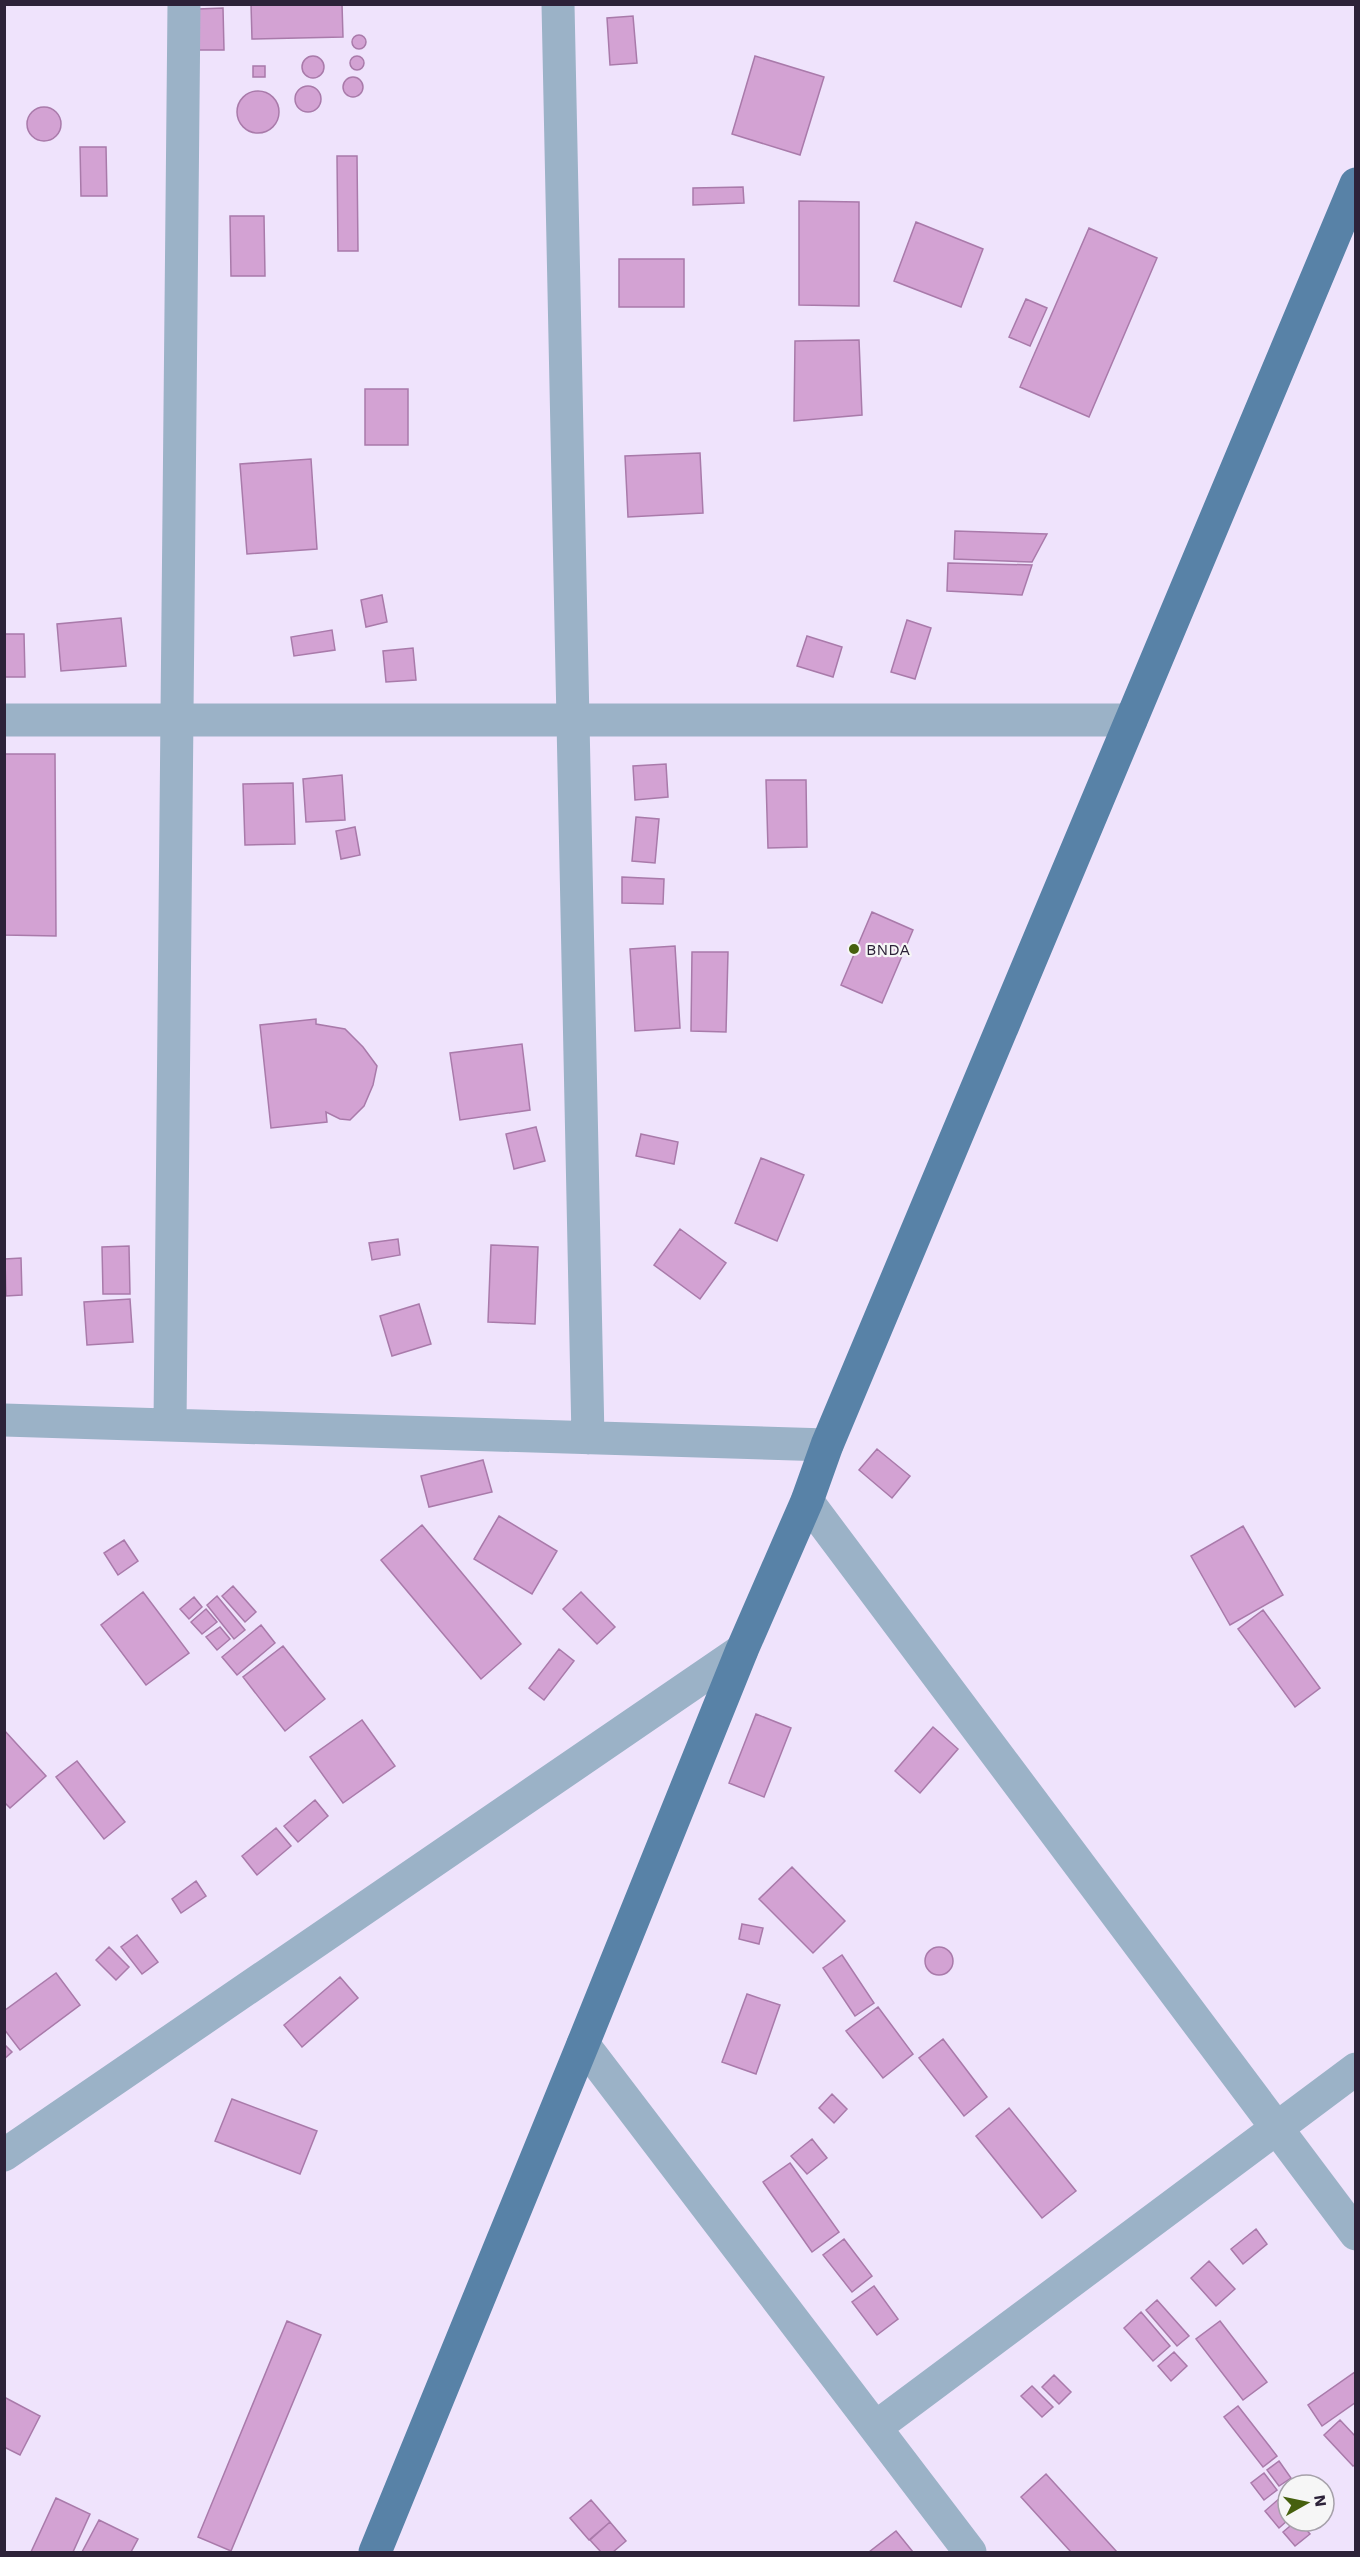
<svg xmlns="http://www.w3.org/2000/svg" width="1360" height="2557" font-family="'Work Sans',sans-serif">
  <style>
    .building { fill: #d3a2d3; stroke: #a97aaa; stroke-width: 1.5 }
    .lines { fill: none; stroke-linecap: round; stroke-linejoin: round }
    .minor { stroke: #9bb2c7; stroke-width: 33 }
    .major { stroke: #5882a7; stroke-width: 33 }
    .poi-dot { fill: #46600e; stroke: #f6f6f6; stroke-width: 2 }
    .labels { text-anchor: middle; dominant-baseline: central; stroke-width: 4.5; stroke-linejoin: round; paint-order: stroke }
    .poi-label { font-size: 16px; fill: #2d2239; stroke: #f6f6f6; text-anchor: start }
  </style>
  <rect width="100%" height="100%" fill="#efe3fc"/>
  <!-- building -->
  <path class="building" d="M251,4h91l1,33 -91,2z
    M223,8l1,42h-26v-41z
    M633,16l4,47 -27,2 -3,-47z
    M352 42a7 7 0 1 1 14 0a7 7 0 1 1-14 0Z
    M302 67a11 11 0 1 1 22 0a11 11 0 1 1-22 0Z
    M350 63a7 7 0 1 1 14 0a7 7 0 1 1-14 0Z
    M755,56l69,21 -24,78 -68,-21z
    M253,66h12v11h-12z
    M343 87a10 10 0 1 1 20 0a10 10 0 1 1-20 0Z
    M295 99a13 13 0 1 1 26 0a13 13 0 1 1-26 0Z
    M237 112a21 21 0 1 1 42 0a21 21 0 1 1-42 0Z
    M27 124a17 17 0 1 1 34 0a17 17 0 1 1-34 0Z
    M80,147h26l1,49h-26z
    M337,156h20l1,95h-20z
    M743,187l1,16 -51,2v-17z
    M799,201l60,1v104l-60,-1z
    M230,216h34l1,60h-34z
    M916,222l67,27 -22,58 -67,-26z
    M1089,228l68,30 -68,159 -69,-30z
    M619,259h65v48h-65z
    M1026,299l21,9 -17,38 -21,-9z
    M859,340l3,75 -68,6 1,-80z
    M365,389h43v56h-43z
    M700,453l3,60 -75,4 -3,-61z
    M311,459l6,90 -70,5 -7,-90z
    M955,531l92,3 -15,28 -78,-3z
    M948,563l84,2 -10,30 -75,-4z
    M382,595l5,27 -21,5 -5,-27z
    M121,618l5,48 -65,5 -4,-47z
    M907,620l24,8 -16,51 -24,-7z
    M332,630l3,20 -41,6 -3,-19z
    M4,634h20l1,43h-21z
    M807,636l35,11 -9,30 -36,-11z
    M413,648l3,32 -30,2 -3,-31z
    M4,754h51l1,182 -52,-1z
    M666,764l2,33 -33,3 -2,-34z
    M342,775l3,45 -39,2 -3,-43z
    M766,780h40l1,67 -39,1z
    M293,783l2,61 -50,1 -2,-61z
    M636,817l23,2 -4,44 -23,-2z
    M355,827l5,28 -19,4 -5,-28z
    M622,877l42,2 -1,25 -41,-1z
    M872,912l41,18 -31,73 -41,-18z
    M675,946l5,82 -45,3 -5,-82z
    M692,952h36l-2,80 -35,-1z
    M316,1019v5l29,5 18,18 14,19 -4,19 -9,21 -14,14 -10,-1 -14,-7 1,10 -56,6 -11,-103z
    M522,1044l8,66 -70,10 -10,-67z
    M536,1127l9,34 -31,8 -8,-35z
    M641,1134l37,8 -4,22 -38,-8z
    M761,1158l43,17 -27,66 -42,-18z
    M680,1229l46,34 -26,36 -46,-34z
    M398,1239l2,16 -28,5 -3,-17z
    M491,1245l47,2 -3,77 -47,-2z
    M129,1246l1,48h-27l-1,-47z
    M21,1258l1,37 -16,1 -1,-37z
    M130,1299l3,43 -46,3 -3,-43z
    M419,1304l12,40 -39,12 -12,-40z
    M877,1449l33,27 -18,22 -33,-28z
    M483,1460l9,32 -63,15 -8,-31z
    M499,1516l58,35 -25,43 -58,-35z
    M422,1525l99,119 -40,35 -100,-119z
    M1243,1526l40,69 -53,30 -39,-69z
    M124,1540l14,21 -20,14 -14,-22z
    M233,1586l23,26 -11,10 -23,-26z
    M143,1592l46,61 -43,32 -45,-60z
    M581,1592l34,35 -18,17 -34,-35z
    M217,1596l28,34 -11,9 -27,-34z
    M194,1597l8,10 -13,12 -9,-10z
    M206,1609l11,13 -15,12 -11,-12z
    M1263,1610l57,78 -25,19 -57,-78z
    M261,1625l14,18 -38,32 -15,-18z
    M220,1627l10,12 -13,11 -11,-13z
    M283,1646l42,53 -40,32 -42,-54z
    M559,1649l15,12 -30,39 -15,-12z
    M756,1714l35,14 -27,69 -35,-14z
    M362,1720l33,46 -52,37 -33,-46z
    M933,1727l25,22 -38,44 -25,-22z
    M4,1730l42,46 -36,32 -6,-6z
    M77,1761l48,61 -21,17 -48,-62z
    M315,1800l13,16 -30,26 -14,-16z
    M276,1828l15,18 -34,29 -15,-19z
    M792,1867l53,54 -32,32 -54,-54z
    M196,1881l10,15 -25,17 -9,-14z
    M742,1924l21,4 -4,16 -20,-5z
    M137,1935l21,27 -16,12 -21,-27z
    M109,1947l20,20 -13,13 -20,-20z
    M925 1961a14 14 0 1 1 28 0a14 14 0 1 1-28 0Z
    M842,1955l32,48 -19,13 -32,-48z
    M56,1973l24,32 -60,45 -16,-21v-18z
    M340,1977l18,21 -56,49 -18,-22z
    M747,1994l33,11 -24,69 -34,-12z
    M878,2007l35,47 -30,24 -37,-47z
    M943,2039l44,58 -23,19 -45,-58z
    M4,2044l8,8 -8,7z
    M832,2094l15,15 -13,14 -15,-15z
    M232,2099l85,32 -17,43 -85,-33z
    M1009,2108l67,83 -34,27 -66,-82z
    M812,2139l15,19 -20,16 -16,-18z
    M790,2163l49,69 -27,20 -49,-70z
    M1256,2229l11,15 -24,20 -12,-15z
    M844,2239l28,37 -20,16 -29,-37z
    M1209,2261l26,28 -19,17 -25,-28z
    M874,2286l24,33 -21,16 -25,-33z
    M1157,2300l32,36 -12,10 -31,-36z
    M1141,2312l29,34 -17,15 -29,-33z
    M287,2321l34,14 -90,216 -33,-14z
    M1220,2321l47,61 -24,18 -47,-61z
    M1174,2352l13,14 -16,15 -13,-15z
    M1355,2372l1,30 -34,24 -14,-21z
    M1054,2375l17,17 -12,12 -17,-17z
    M1032,2386l21,21 -11,10 -21,-21z
    M4,2397l36,19 -20,39 -16,-8z
    M1238,2406l39,50 -14,11 -39,-50z
    M1340,2420l16,17v27l-3,2 -29,-31z
    M1279,2461l12,17 -12,8 -12,-16z
    M1264,2473l13,17 -13,10 -13,-17z
    M1046,2474l71,78h-46l-50,-55z
    M1281,2497l7,9v14l-9,8 -14,-17z
    M56,2498l34,16 -17,38h-42z
    M591,2500l19,22 -21,18 -19,-22z
    M99,2520l39,19 -7,13h-49z
    M1296,2521h3l11,13 -15,12 -12,-14z
    M610,2522l16,19 -13,11h-12l-11,-12z
    M896,2531l17,21h-44z"/>
  <g class="lines">
    <!-- minor -->
    <path class="minor" d="M558,4l30,1434
      M4,720h1127
      M4,1420l823,25
      M170,1425l14,-1421
      M807,1501l549,733
      M583,2044l387,508
      M4,2155l738,-505
      M876,2427l480,-358"/>
    <!-- major -->
    <path class="major" d="M375,2552l208,-508 159,-394 65,-149 20,-56 529,-1261"/>
  </g>
  <!-- markers -->
  <circle class="poi-dot" cx="854" cy="949" r="6"/>
  <g class="labels">
    <!-- poi labels -->
    <g class="poi-label">
      <text x="866" y="949">BNDA</text>
    </g>
  </g>
  <!-- border -->
  <rect width="1360" height="2557" fill="none" stroke="#2d2239" stroke-width="12"/>
  <!-- north arrow -->
  <g transform="translate(1306 2503) rotate(81)"><circle r="28" fill="#f6f6f6" stroke="#a6a1aa" stroke-width="1.5"/>
  <path d="M0-4.5L10 22L0 15L-10 22Z" fill="#46600e"/>
  <text y="-9" font-size="16" font-weight="bold" text-anchor="middle" fill="#2d2239">N</text>
  </g>
</svg>
